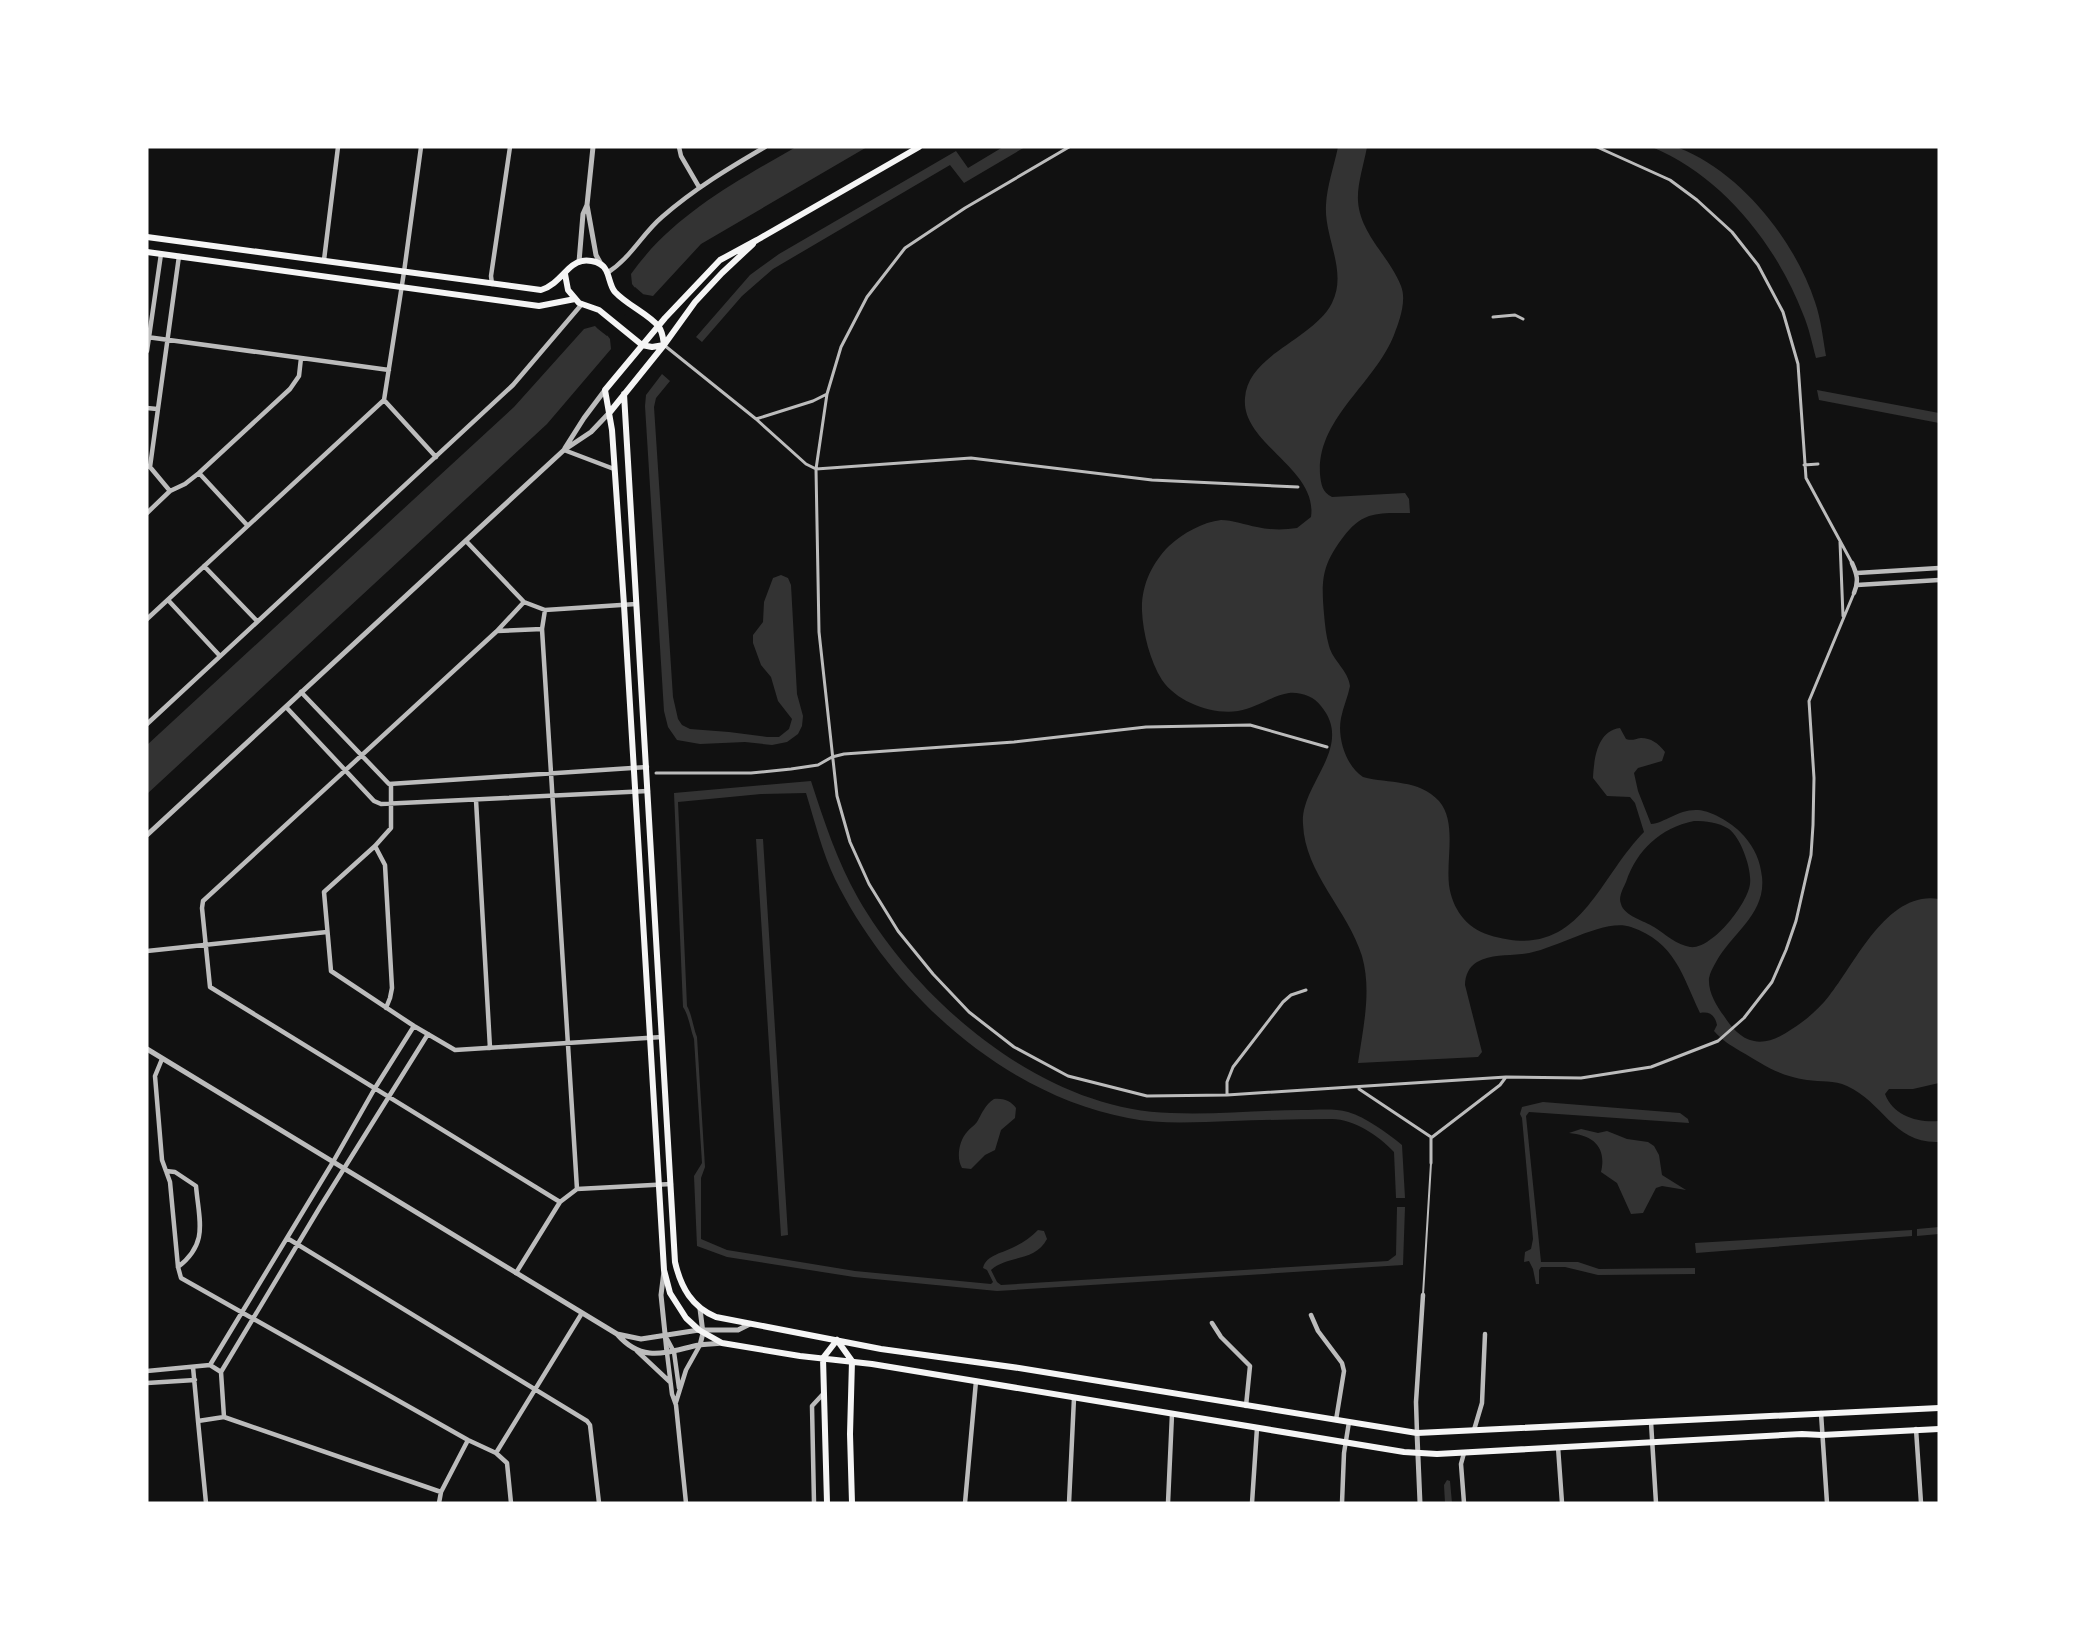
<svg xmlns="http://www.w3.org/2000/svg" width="2086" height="1650" font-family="'DejaVu Sans',sans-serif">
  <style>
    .water { fill: #333; fill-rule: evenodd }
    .pier { fill: #111 }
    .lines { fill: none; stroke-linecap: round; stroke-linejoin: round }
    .service { stroke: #bcbcbc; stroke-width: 2 }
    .pedestrian { stroke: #bcbcbc; stroke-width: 3 }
    .minor { stroke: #bcbcbc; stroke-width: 4.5 }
    .tertiary { stroke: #bcbcbc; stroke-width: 5 }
    .secondary { stroke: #f5f5f5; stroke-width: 6 }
  </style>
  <rect width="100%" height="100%" fill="#111"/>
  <!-- water -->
  <path class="water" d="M796,147h71l-166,97 -48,52 -11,-2 -35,41 3,4 1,10 -64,75 -400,370v-49l367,-338 70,-78 11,-3 3,3 2,-1 35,-40 -3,-4 -1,-10c41,-58 104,-92 165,-127z
    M1003,147h22l-61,36 -14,-18 -177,104 -31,27 -40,46 -6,-5 54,-62 29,-21 177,-103 12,17z
    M1338,147h29c-3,17 -10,37 -9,54 2,33 32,56 43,85 6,15 -2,36 -7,49 -20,50 -77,83 -74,139 1,10 2,18 12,23l73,-4 4,6 1,14c-13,0 -29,-1 -41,3 -11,4 -18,11 -25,20 -22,29 -23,43 -20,78 1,11 2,22 5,32 4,15 19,24 21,40 -2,11 -7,21 -9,32 -4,20 5,48 22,59 26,7 56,2 76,24 18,21 7,57 10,84 3,23 17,43 40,50 90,28 106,-53 155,-103l-9,-29 -5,-6 -23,-1 -14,-18c1,-19 4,-47 27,-50l6,11c7,2 8,0 15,-1 10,0 17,5 24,14l-3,9 -24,7 -4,5 4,18 13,33c14,-1 27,-15 47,-14 15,1 37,15 46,26 11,13 16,24 18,41 4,37 -29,55 -46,85 -3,5 -6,11 -7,16 -1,14 7,27 15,38 6,10 17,23 30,25 13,3 28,-5 38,-12 14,-9 26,-19 37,-33 26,-32 58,-106 110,-97v184l-26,6h-24l-4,5c8,22 33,29 54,27v21c-45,2 -56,-40 -92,-56 -13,-6 -26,-4 -40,-6 -31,-5 -42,-15 -67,-29 -10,-6 -18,-11 -26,-20l3,-6c-2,-10 -8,-14 -17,-12 -18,-38 -25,-71 -69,-86 -27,-10 -77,24 -109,27 -16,2 -31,0 -45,8 -8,5 -12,13 -12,23l17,67 -4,5 -120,6c5,-35 14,-72 4,-107 -14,-46 -57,-82 -59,-132 -3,-40 52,-77 18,-118 -7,-9 -19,-14 -32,-13 -16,2 -32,15 -51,18 -26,4 -61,-9 -76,-31 -12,-19 -19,-47 -20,-69 -1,-25 10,-48 27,-65 14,-13 34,-24 52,-26 11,0 25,5 36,7 13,3 27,3 40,1l14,-11c7,-49 -70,-73 -66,-119 3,-44 68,-58 87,-95 16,-32 -8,-65 -6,-98 1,-19 8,-39 12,-58zM1694,821c12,0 24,1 35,8 12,9 23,40 21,55 -2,19 -38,66 -60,63 -13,-2 -25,-13 -36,-20 -9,-6 -30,-11 -33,-23 -3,-7 2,-15 5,-22 11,-32 34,-54 68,-61z
    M1652,147c8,0 19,-2 27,1 62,24 116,93 136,154 6,17 8,37 11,54l-10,2c-4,-15 -7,-30 -13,-44 -27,-70 -81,-138 -151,-167z
    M662,374l8,7 -14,17 -2,9 19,290 5,22 4,6 8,4 39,3 38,5h12l10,-8 3,-10 -14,-18 -7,-24 -10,-12 -8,-22v-8l10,-13 1,-20 9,-24 8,-3 7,3 3,7 6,109 6,22 -1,10 -4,8 -11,8 -15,3 -27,-3 -45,2 -23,-4 -9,-13 -4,-16 -19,-305 1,-11z
    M1817,390l122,23v10l-120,-23z
    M811,781c13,40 26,80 47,117 61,106 186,212 313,215 44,2 88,-3 131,-3 15,0 32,-2 46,2 19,6 38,20 54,33l3,53h-9l-2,-46c-15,-16 -40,-33 -62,-33 -34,0 -67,1 -100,2 -35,1 -70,4 -104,-3 -126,-24 -237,-126 -293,-239 -13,-27 -20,-57 -29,-86l-45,1 -83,8 9,204c5,9 6,21 10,31l8,130 -4,11v61l26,11 128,21 136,13 2,-2 -6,-12 -4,-2c3,-13 20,-15 31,-21 9,-4 17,-10 24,-17l6,1 3,8c-12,23 -39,16 -56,31l6,12 4,3 387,-24 8,-6 1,-48h8l-2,58 -406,26 -143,-14 -127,-20 -30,-11 -3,-70 8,-13 -8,-124c-4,-11 -5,-23 -11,-32l-9,-214z
    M756,839h7l25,396 -7,1z
    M994,1099c9,-1 17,2 22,9l-1,10 -14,12 -6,20 -10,5 -14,14 -9,-1c-6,-10 -3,-27 5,-36 3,-4 7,-6 10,-10 5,-9 8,-17 17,-23z
    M1543,1102l137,11 8,6 1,4 -160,-11 -3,4 15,146h37l21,7 96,-1v6l-97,1 -33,-8h-24l-2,3v14h-3l-3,-15 -4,-8 -5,1 1,-10 6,-3 2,-10 -11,-121 -2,-4 2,-7z
    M1581,1129l17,4 9,-2 20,8 21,3 6,4 5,9 3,20 24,15 -24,-4 -6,2 -13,25 -12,1 -14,-31 -16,-11c6,-25 -8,-37 -32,-39z
    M1939,1227v7l-22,2v-7z
    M1912,1230v6l-216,17 -1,-10z
    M1447,1480l3,1 2,22h-7l-1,-18z"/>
  <!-- pier -->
  <path class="pier" d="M635,287l8,7 -36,42 -9,-7z"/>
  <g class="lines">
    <!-- service -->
    <path class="service" d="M1423,1295l8,-132"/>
    <!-- pedestrian -->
    <path class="pedestrian" d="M1069,147l-104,61 -60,40 -38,49 -26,50 -14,47 -11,75 3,163 18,164 13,46 19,42 29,47 35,43 36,38 45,35 54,29 79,20 80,-1 279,-18 75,1 70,-11 67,-26 26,-23 28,-36 14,-32 10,-29 15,-66 2,-30 1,-47 -5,-77 45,-108
      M1597,147l73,33 27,20 35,32 26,33 25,47 15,52 8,114 46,85
      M1493,317l22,-2 8,4
      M664,345l92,74 57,-18 14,-7
      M756,419l50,45 10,5 155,-11 181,22 146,7
      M1804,465l14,-1
      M1840,542l3,74
      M656,773h95l40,-4 27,-4 14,-8 12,-3 170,-12 132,-15 104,-2 77,22
      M1359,1089l72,48
      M1227,1095v-13l6,-15 50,-65 8,-7 15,-5
      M1431,1138l69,-53 6,-8
      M1431,1163v-25"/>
    <!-- minor -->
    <path class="minor" d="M679,147l2,9 18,31
      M324,260l14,-113
      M607,273c23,-14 35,-39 55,-56 32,-28 67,-49 103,-70
      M492,284l-1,-8 19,-129
      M147,337l242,33
      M147,351l14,-97
      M384,400l52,57
      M147,408l10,1
      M564,450l50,19
      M147,466l3,1 20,24
      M150,467l29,-211
      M199,473l48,52
      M147,513l23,-22 15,-7 14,-11 91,-84 9,-13 2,-18
      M466,541l58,61 21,8 91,-6
      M1852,563c5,11 7,18 2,30
      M204,566l53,55
      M1857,573l82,-5
      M1857,585l82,-5
      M168,600l52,56
      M524,602l-27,29 -294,270 -1,7 8,79 350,215
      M545,610l-3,19 35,560
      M147,619l237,-219 20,-128 17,-125
      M497,631l45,-2
      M301,692l88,92 258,-17
      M286,707l88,94 7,3 267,-13
      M147,724l366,-339 69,-81
      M391,784v44l-16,18 -51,46 7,79 83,55 41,24 207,-13
      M476,800l14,248
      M375,846l10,19 7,123 -2,10 -4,10
      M147,951l180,-19
      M162,1059l-7,17 7,84 8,22 8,85 3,11 287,162 28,13 11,10 4,40
      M166,1171l9,1 21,14c3,35 13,57 -18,81
      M287,1238l300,183 3,4 9,78
      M516,1273l44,-71 17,-13 94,-5
      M1311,1315l7,16 24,32 2,8 -8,49
      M1212,1323l9,14 29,29 -4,40
      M667,1339l7,13 5,36
      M637,1351l33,31
      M667,1353l5,41 4,11 10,98
      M210,1365l123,-203 42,-74 39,-62
      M193,1367l5,54 26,-4 -3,-45
      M147,1371l63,-6 11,7
      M221,1372l99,-165 108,-173
      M147,1383l48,-3
      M676,1402l10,-32 14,-25
      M1821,1413l6,90
      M224,1417l217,75
      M198,1421l8,82
      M1651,1422l5,81
      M1916,1429l5,74
      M1474,1430l8,-27 3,-69
      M1417,1433l-1,-31 7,-107
      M1558,1447l4,56
      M496,1453l86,-140
      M439,1503l2,-11 27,-52
      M814,1503l-2,-97 12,-13
      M965,1503l11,-122
      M1069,1503l5,-105
      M1168,1503l4,-89
      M1252,1503l5,-75
      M1342,1503l2,-50 5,-31
      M1464,1503l-3,-39 3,-11"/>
    <!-- tertiary -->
    <path class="tertiary" d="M587,205l9,50 5,9
      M579,262l4,-48 4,-9 6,-58
      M565,448l19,-30 21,-28
      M147,835l417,-385 27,-18 19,-20
      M147,1049l470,285c26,30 49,18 82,11 7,-1 15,-1 23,-2
      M664,1271l-3,24 6,58
      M700,1309l3,24 -3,12
      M617,1334l24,5 58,-9h39l12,-6
      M1417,1433l3,70"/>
    <!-- secondary -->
    <path class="secondary" d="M919,147l-162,93 -37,20 -55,58 -60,72 7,40 12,175 40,665 6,23 16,25 13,12 23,13 78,13 72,8 532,88 33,2 365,-20 20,1 117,-6
      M147,237l394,53c19,-6 27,-27 41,-29 5,-1 14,0 18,3 10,5 8,20 15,28 12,13 35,23 44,35 4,6 4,12 5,18
      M147,252l392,54 36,-7
      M565,274l3,16 11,13 20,7 43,35 10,2 12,-2
      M624,394l51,868c6,26 17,45 41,55l165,32 138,19 398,65 522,-25
      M610,412l54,-67 31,-43 27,-29 31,-29
      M837,1340l15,21 -2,73 2,69
      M827,1503l-4,-145 14,-18"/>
  </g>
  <!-- border -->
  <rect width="2086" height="1650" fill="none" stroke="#ffffff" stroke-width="297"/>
</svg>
